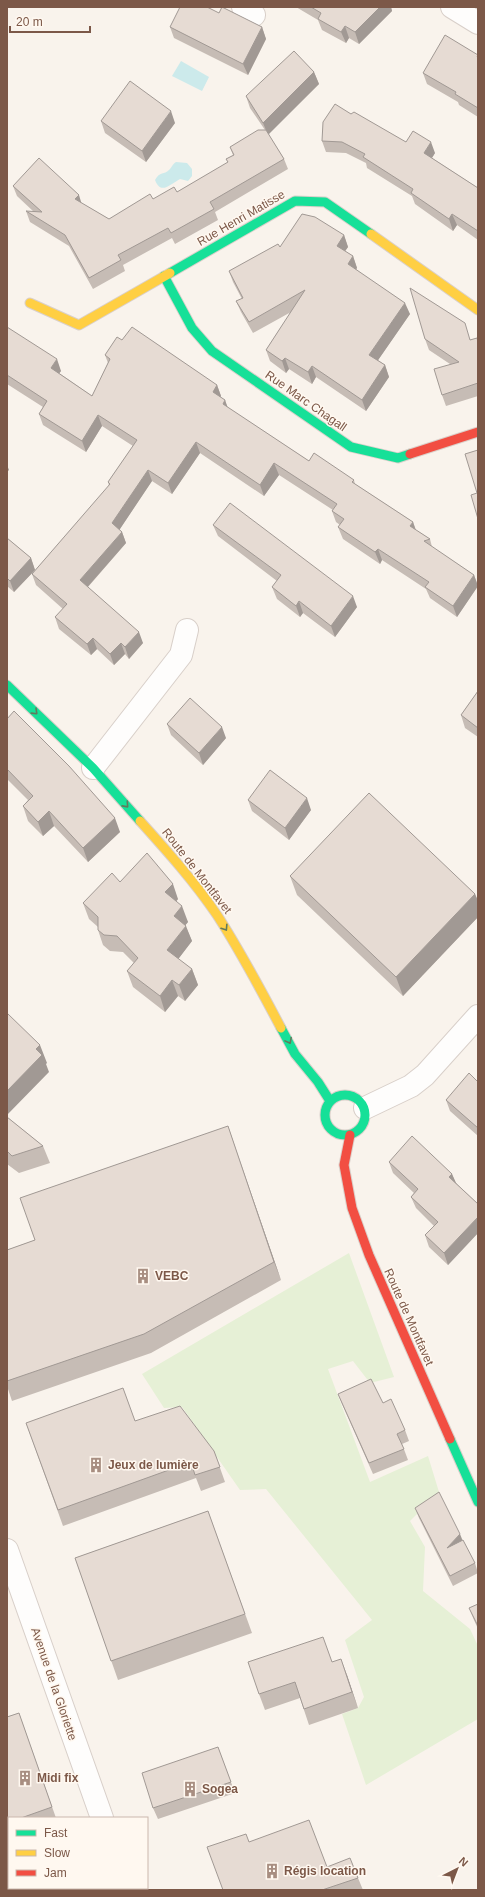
<svg xmlns="http://www.w3.org/2000/svg" width="485" height="1897" font-family="Arial,sans-serif">
  <style>
    .green { fill: #e6f0d6 }
    .water { fill: #cceaeb }
    .lines { fill: none; stroke-linecap: round; stroke-linejoin: round }
    .street-casing { stroke: #d8cfc9; stroke-width: 24 }
    .fast-casing { stroke: #dad0ca; stroke-width: 11 }
    .slow-casing { stroke: #dad0ca; stroke-width: 11 }
    .jam-casing { stroke: #dad0ca; stroke-width: 11 }
    .street { stroke: #fefdfc; stroke-width: 22 }
    .fast { stroke: #16e098; stroke-width: 9 }
    .slow { stroke: #ffcf43; stroke-width: 9 }
    .jam { stroke: #f24e42; stroke-width: 9 }
    .wall { fill: #c6bcb5 }
    .shaded-wall { fill: #a19994 }
    .building { fill: #e6dbd3; stroke: #a19994 }
    .oneway { stroke: #627a5c }
    .labels { text-anchor: middle; dominant-baseline: central; stroke-width: 3; stroke-linejoin: round; paint-order: stroke }
    .street-label { font-size: 12px; fill: #7c5848; stroke: #fff8f0 }
    .poi-label { font-size: 12px; font-weight: bold; fill: #7c5848; stroke: #fff8f0; text-anchor: start }
  </style>
  <rect width="100%" height="100%" fill="#f9f3ec"/>
  <!-- green -->
  <path class="green" d="M349,1253l45,124 -24,6 -17,-22 -25,8 42,113 58,-26 11,36 -29,29 15,26 -2,44 47,38 8,17v73l-112,66 -24,-71 16,-6 6,-11 -19,-57 27,-20 -106,-131 -26,1 -58,-83 -18,1 -22,-34z"/>
  <!-- water -->
  <path class="water" d="M181,61l28,16 -7,14 -30,-15z
    M176,162l11,1 5,6v7l-4,5 -8,-2c-11,6 -19,16 -25,1 5,-9 9,-5 14,-10 3,-3 3,-5 7,-8z"/>
  <g class="lines">
    <defs>
      <path id="street" d="M243,7l11,8
        M452,7l26,16
        M93,768l88,-113 6,-25
        M365,1108l46,-22 14,-11 53,-59
        M7,1550l95,268
        M127,1888v2"/>
      <path id="fast" d="M170,273l125,-72 30,1 46,32
        M164,276l28,52 20,23 139,96 47,11 12,-4
        M7,685l86,83 47,53
        M281,1028l14,26 23,28 12,19
        M325 1115a20 20 0 1 1 40 0a20 20 0 1 1-40 0Z
        M450,1439l28,63"/>
      <path id="slow" d="M371,234l107,76
        M30,303l49,22 91,-52
        M140,821c27,30 54,60 77,94 24,37 44,75 64,113"/>
      <path id="jam" d="M410,454l68,-22
        M350,1135l-6,30 8,43 17,47 81,184"/>
    </defs>
    <!-- street casing -->
    <use href="#street" class="street-casing"/>
    <!-- fast casing -->
    <use href="#fast" class="fast-casing"/>
    <!-- slow casing -->
    <use href="#slow" class="slow-casing"/>
    <!-- jam casing -->
    <use href="#jam" class="jam-casing"/>
    <!-- street -->
    <use href="#street" class="street"/>
    <!-- fast -->
    <use href="#fast" class="fast"/>
    <!-- slow -->
    <use href="#slow" class="slow"/>
    <!-- jam -->
    <use href="#jam" class="jam"/>
  </g>
  <!-- wall -->
  <path class="wall" d="M296,7h95l1,4 -33,33 -10,-6 -3,5 -24,-13 -4,-10z
    M219,13l43,14 4,12 -18,36 -74,-37 -4,-11z
    M478,55v62l-19,-12 -1,-3 -31,-18 -4,-11z
    M314,72l5,12 -51,50 16,25 4,10 -73,43 3,8 -43,24 -3,-6 -49,27 2,6 -32,18 -24,-43 -39,-24 -4,-11 8,1 -17,-16 -4,-10 68,17 28,16 44,-20 24,-7 51,-29 -2,-4 7,-4 -3,-8 35,-17 -15,-22 -4,-12z
    M351,114l55,28 29,11 -3,5 46,30v52l-21,-15 -4,6 -38,-27 -3,-8 -45,-28 -1,-5 -20,-10 -20,-1 -4,-11z
    M101,121l74,2 -29,39 -41,-29z
    M344,235l4,12 -3,4 8,5 4,12 -1,1 54,45 -32,46 7,5 4,12 -23,34 -50,-34 -4,7 -23,-15 -3,4 -16,-12 -4,-11 25,-38 -38,21 -12,-21 -5,-11 6,-2 -9,-17 -4,-11 51,-24z
    M7,327l54,44 -2,2 33,23 16,-33 -3,-8 17,-15 95,45 4,11 -1,1 5,3 2,7 82,54 45,19 1,4 58,38 3,8 14,9 2,8 42,28 4,11 -21,31 -27,-19 -4,-9 -44,-29 -2,4 -37,-25 -5,-12 2,-2 -4,-3 -4,-11 1,-1 -54,-35 -15,21 -64,-43 -28,41 -20,-13 -33,49 3,2 4,11 -38,44 55,56 -14,16 -4,-5 -11,11 -17,-16 -6,6 -32,-26 -4,-12 8,-8 -27,-24 -4,-11 77,-88 -1,-4 25,-36 -31,-20 -16,26 -43,-27 -4,-11 4,-7 -36,-23z
    M425,339l45,1 8,1v55l-32,10 -4,-11 8,-31 -21,-14z
    M213,525l144,82 -22,30 -32,-24 -3,4 -23,-18 -5,-12 5,-6 -59,-45z
    M7,538l24,20 4,12 -21,22 -7,-6z
    M478,691v46l-13,-9 -4,-13z
    M7,719l113,113 -32,30 -34,-36 -11,10 -15,-15 -5,-15 5,-6 -21,-21z
    M167,724l59,14 -23,27 -32,-30z
    M248,800l63,10 -22,30 -37,-29z
    M290,876l185,18 3,7v16l-75,79 -106,-101z
    M120,882l58,17 -2,3 12,20 -3,3 7,16 -14,18 14,10 6,16 -13,16 -7,-5 -13,16 -32,-25 -6,-16 7,-8 -11,-11 -13,-1 -7,-6 -5,-15v-3l-9,-8 -6,-16z
    M478,1082v54l-28,-25 -4,-11z
    M7,1117l36,29 7,17 -31,10 -12,-9z
    M228,1126l53,154 -130,73 -139,48 -5,-15v-136l28,-10z
    M389,1162l63,12 3,8 23,22v29l-30,32 -19,-18 -4,-12 9,-9 -18,-18 -5,-11 3,-4 -21,-20z
    M338,1394l45,9 22,27 4,11 -7,3 6,16 -35,14 -31,-70z
    M135,1421l79,30 11,31 -24,9 -5,-13 -133,48 -37,-103z
    M415,1508l47,33 13,22 3,10 -25,13 -34,-68z
    M208,1511l44,122 -134,47 -43,-122z
    M478,1604v25l-4,-9 -5,-12z
    M332,1662l15,13 11,33 -49,17 -9,-27 -35,12 -6,-16z
    M19,1713l37,105h-47v24l-2,1v-126z
    M218,1747l17,46 -77,26 -5,-11z
    M249,1842l78,25 31,11 5,12h-140z"/>
  <!-- shaded-wall -->
  <path class="shaded-wall" d="M380,7h11l1,4 -33,33 -4,-12z
    M345,26l4,12 -3,5 -5,-11z
    M262,27l4,12 -18,36 -5,-11z
    M314,72l5,12 -51,51 -5,-12z
    M171,111l4,12 -29,39 -4,-11z
    M431,142l4,11 -7,11 -4,-11z
    M79,195l3,10 -7,-6z
    M452,214l5,11 -4,6 -4,-12z
    M344,235l4,12 -7,10 -4,-11z
    M353,256l4,12 -5,7 -4,-11z
    M405,303l5,11 -36,52 -5,-11z
    M285,358l4,11 -3,4 -4,-12z
    M57,359l4,12 -6,8 -4,-11z
    M385,365l4,12 -23,34 -4,-11z
    M312,366l4,11 -4,7 -4,-12z
    M217,385l4,11 -4,7 -4,-11z
    M225,400l4,11 -6,-7z
    M98,415l4,11 -16,26 -4,-11z
    M196,442l4,11 -28,41 -4,-11z
    M274,463l5,12 -15,21 -4,-11z
    M7,465l2,5 -2,2z
    M148,470l4,11 -36,54 -4,-12z
    M413,522l4,12 -7,-8z
    M122,532l4,11 -42,48 -4,-11z
    M378,549l4,11 -2,4 -5,-12z
    M31,558l4,12 -21,22 -4,-11z
    M474,575l4,11 -21,31 -4,-11z
    M353,596l4,11 -22,30 -4,-11z
    M299,601l4,12 -3,4 -4,-11z
    M139,632l4,11 -14,16 -4,-12z
    M93,638l4,11 -6,6 -4,-11z
    M121,643l4,11 -11,11 -4,-11z
    M222,727l4,11 -23,27 -4,-12z
    M307,798l4,12 -22,30 -4,-12z
    M49,811l5,15 -11,10 -5,-14z
    M115,818l5,14 -32,30 -5,-14z
    M173,884l5,15 -7,8 -6,-15z
    M475,894l3,7v16l-75,79 -7,-19z
    M182,906l6,16 -8,10 -6,-16z
    M186,926l6,15 -19,25 -6,-16z
    M192,969l6,16 -13,16 -6,-16z
    M172,980l6,16 -13,16 -5,-16z
    M40,1045l7,18 -1,1 3,8 -42,43v-24l29,-42z
    M228,1126l6,18 47,136 -7,-18z
    M452,1174l5,11 -8,-8z
    M478,1217v16l-30,32 -4,-12z
    M460,1534l4,10 -17,4z
    M341,1659l6,16 11,33 -6,-16z"/>
  <!-- building -->
  <path class="building" d="M180,7h27l12,6 3,-6 40,20 -19,37 -73,-37z
    M311,7h69l-25,25 -10,-6 -4,6 -23,-13 3,-6z
    M445,35l33,20 -1,2h1v51l-23,-14 1,-2 -33,-19z
    M294,51l20,21 -51,51 -17,-27z
    M130,81l41,30 -29,40 -41,-30z
    M335,104l16,10 3,-2 52,30 7,-11 18,11 -7,11 54,35v43l-26,-17 -3,5 -38,-26 2,-4 -50,-32 2,-3 -23,-12 -20,-1 1,-19z
    M258,130h8l18,29 -74,43 4,7 -43,24 -3,-5 -50,27 3,5 -32,18 -24,-43 -39,-24 16,1 -29,-26 26,-28 40,37 -4,4 34,20 41,-25 3,5 21,-12 3,5 51,-30 -2,-3 8,-4 -4,-8z
    M302,214l13,3 29,18 -7,11 16,10 -5,8 57,39 -36,52 16,10 -23,35 -50,-34 -4,6 -23,-14 -3,3 -16,-11 39,-60 -56,32 -13,-21 7,-3 -14,-27 49,-27 2,3z
    M410,288l55,35 5,17 7,-2 1,4v41l-36,12 -8,-26 25,-7 -34,-23z
    M7,327l50,32 -6,9 41,28 18,-37 -5,-4 12,-18 5,3 10,-13 85,58 -4,7 12,8 -2,4 86,57 5,-8 40,27 -2,2 61,40 -3,4 20,13 -6,2 50,34 -21,31 -28,-19 4,-5 -51,-33 -3,3 -37,-25 6,-8 -12,-8 5,-7 -63,-41 -14,22 -64,-43 -28,41 -20,-13 -36,53 10,9 -42,48 59,52 -14,15 -4,-4 -11,11 -17,-16 -6,6 -32,-27 12,-13 -35,-30 78,-90 -2,-2 29,-42 -39,-25 -16,26 -43,-27 8,-13 -40,-26z
    M478,450v69l-7,-24 6,-2 -12,-39z
    M230,503l123,93 -22,30 -32,-25 -3,5 -24,-19 9,-12 -68,-50z
    M7,538l24,20 -21,23 -3,-3z
    M478,691v37l-17,-13z
    M190,698l32,29 -23,26 -32,-29z
    M14,711l55,55 46,52 -32,30 -34,-37 -11,11 -15,-16 10,-10 -26,-27v-50z
    M270,770l37,28 -22,30 -37,-28z
    M369,793l106,101 -79,83 -106,-101z
    M147,853l26,31 -8,8 17,14 -8,10 12,10 -19,24 25,19 -13,16 -7,-5 -12,16 -33,-25 11,-13 -21,-22 -13,-1 -6,-5v-13l-15,-14 29,-30 8,9z
    M7,1013l33,32 -4,4 6,6 -35,36z
    M469,1073l9,9v46l-32,-28z
    M7,1117l36,29 -31,10 -5,-5z
    M228,1126l46,136 -130,72 -137,47v-131l28,-10 -15,-42z
    M412,1136l40,38 -3,3 29,27v13l-34,36 -19,-18 13,-13 -27,-25 7,-8 -29,-27z
    M371,1379l12,24 8,-4 14,31 -8,4 7,15 -35,14 -31,-69z
    M123,1388l12,33 45,-15 34,45 6,16 -25,8 -4,-13 -133,48 -32,-87z
    M439,1492l21,42 -13,14 16,-8 12,23 -25,13 -35,-68z
    M208,1511l37,103 -134,47 -36,-103z
    M478,1604v22l-9,-18z
    M323,1637l9,25 9,-3 11,33 -48,17 -9,-27 -36,12 -11,-32z
    M19,1713l33,94 -31,11h-12v4l-2,1v-106z
    M218,1747l13,35 -78,26 -11,-35z
    M309,1820l18,47 23,-9 8,20 -36,12h-99l-16,-43 39,-13 3,8z
    M11,1888h21l1,2h-26v-1z"/>
  <!-- one-way arrows -->
  <defs><path id="oneway-chevron" d="M-2-3.5L2.5 0L-2 3.5" fill="none" stroke-width="1.6" stroke-linecap="round" stroke-linejoin="round"/></defs>
  <g class="oneway">
    <use href="#oneway-chevron" transform="translate(35 712) rotate(44)"/>
    <use href="#oneway-chevron" transform="translate(126 805) rotate(48)"/>
    <use href="#oneway-chevron" transform="translate(225 928) rotate(57)"/>
    <use href="#oneway-chevron" transform="translate(289 1041) rotate(62)"/>
  </g>
  <!-- icons -->
  <defs>
    <symbol id="building-bare" viewBox="-9 -9 18 18"><path d="M-4-6H4V6H1V3H-1V6H-4ZM-2.5-4.3h1.7v1.8h-1.7ZM.8-4.3h1.7v1.8H.8ZM-2.5-1h1.7V.8h-1.7ZM.8-1h1.7V.8H.8Z" fill="#a88e81" stroke="#fff8f0" stroke-width="2.5" paint-order="stroke"/></symbol>
  </defs>
  <g fill-rule="evenodd">
    <use href="#building-bare" x="132" y="1265" width="22" height="22"/>
    <use href="#building-bare" x="85" y="1454" width="22" height="22"/>
    <use href="#building-bare" x="14" y="1767" width="22" height="22"/>
    <use href="#building-bare" x="179" y="1778" width="22" height="22"/>
    <use href="#building-bare" x="261" y="1860" width="22" height="22"/>
  </g>
  <g class="labels">
    <!-- street labels -->
    <g class="street-label">
      <text transform="translate(241 218) rotate(-30)">Rue Henri Matisse</text>
      <text transform="translate(306 401) rotate(35)">Rue Marc Chagall</text>
      <text transform="translate(197 871) rotate(52)">Route de Montfavet</text>
      <text transform="translate(409 1317) rotate(66)">Route de Montfavet</text>
      <text transform="translate(54 1684) rotate(71)">Avenue de la Gloriette</text>
    </g>
    <!-- poi labels -->
    <g class="poi-label">
      <text x="155" y="1276">VEBC</text>
      <text x="108" y="1465">Jeux de lumière</text>
      <text x="37" y="1778">Midi fix</text>
      <text x="202" y="1789">Sogea</text>
      <text x="284" y="1871">Régis location</text>
    </g>
  </g>
  <!-- border -->
  <rect width="485" height="1897" fill="none" stroke="#7c5848" stroke-width="16"/>
  <!-- legend -->
  <rect x="8" y="1817" width="140" height="72" fill="#fff8f0" stroke="#cbb8ad"/>
  <rect x="16" y="1830" width="20" height="6" fill="#16e098" stroke="#cbb8ad"/>
  <text x="44" y="1837" font-size="12" fill="#7c5848">Fast</text>
  <rect x="16" y="1850" width="20" height="6" fill="#ffcf43" stroke="#cbb8ad"/>
  <text x="44" y="1857" font-size="12" fill="#7c5848">Slow</text>
  <rect x="16" y="1870" width="20" height="6" fill="#f24e42" stroke="#cbb8ad"/>
  <text x="44" y="1877" font-size="12" fill="#7c5848">Jam</text>
  <!-- north arrow -->
  <g transform="translate(457 1869) rotate(42)" stroke="#fff8f0" stroke-width="3" paint-order="stroke">
  <path d="M0-3L7 15L0 10L-7 15Z" fill="#7c5848"/>
  <text y="-6" font-size="11" font-weight="bold" text-anchor="middle" fill="#7c5848">N</text>
  </g>
  <!-- scale -->
  <path d="M10 26v6h80v-6" fill="none" stroke="#7c5848" stroke-width="2"/>
  <text x="16" y="26" font-size="12" fill="#7c5848" stroke="#fff8f0" stroke-width="3" paint-order="stroke">20 m</text>
</svg>
